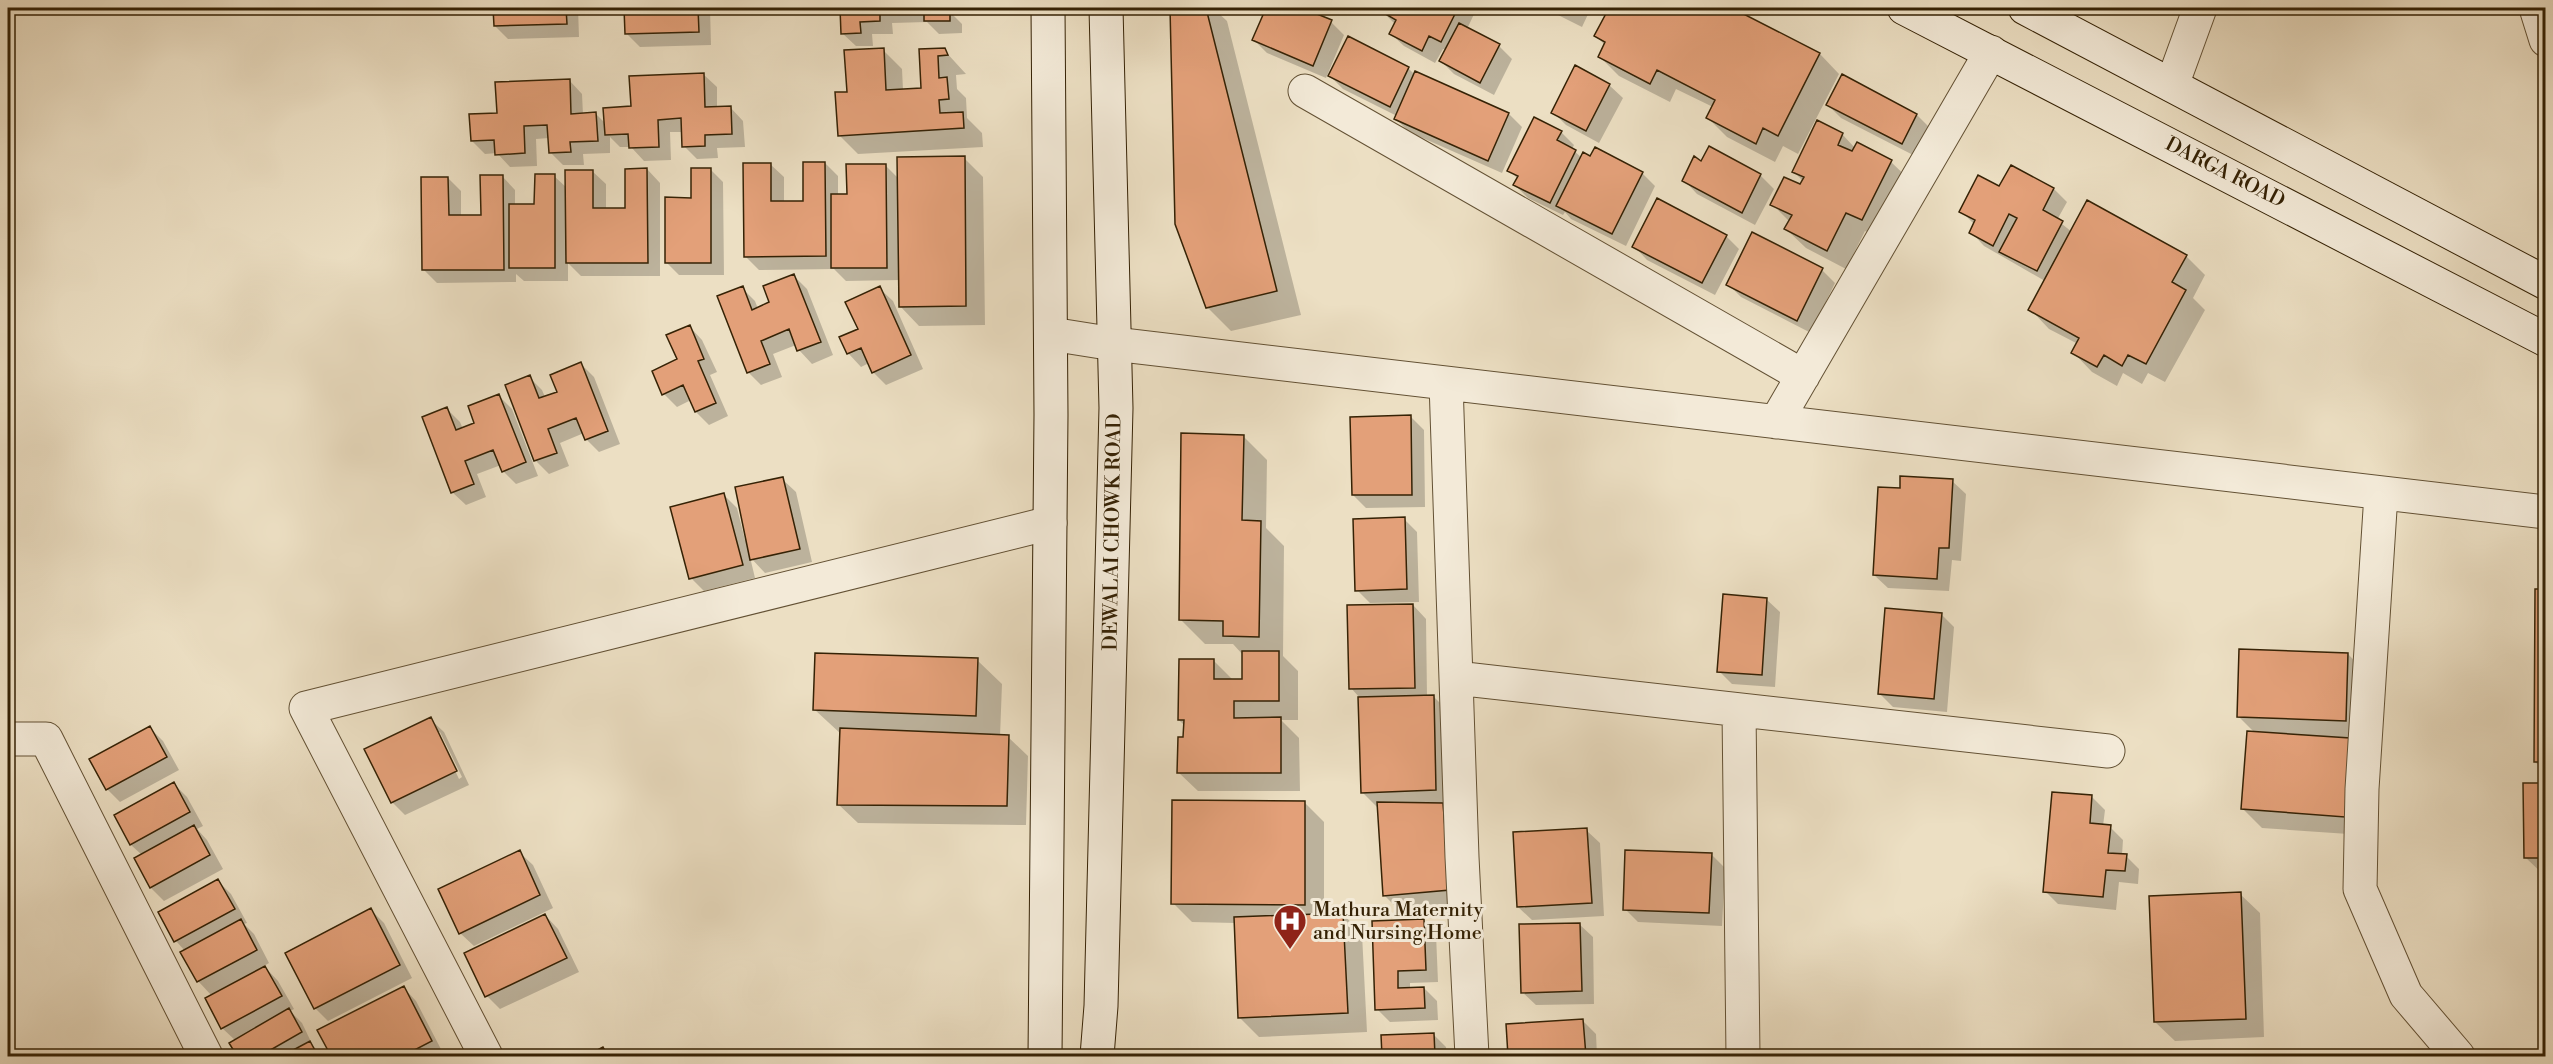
<svg xmlns="http://www.w3.org/2000/svg" width="2553" height="1064" font-family="'Libre Bodoni',serif">
  <style>
    .shadow { fill: #0003; fill-rule: evenodd }
    .building { fill: #e3a079; stroke: #352205; stroke-width: 1.5 }
    .lines { fill: none; stroke-linecap: round; stroke-linejoin: round }
    .minor-casing { stroke: #635134; stroke-width: 35 }
    .secondary-casing { stroke: #352205; stroke-width: 35 }
    .minor { stroke: #f3ead8; stroke-width: 33 }
    .secondary { stroke: #f3ead8; stroke-width: 33 }
    .labels { text-anchor: middle; dominant-baseline: central; stroke-width: 6; stroke-linejoin: round; paint-order: stroke }
    .street-label { font-size: 20px; fill: #352205; stroke: #f3ead8 }
    .poi-label { font-size: 20px; fill: #352205; stroke: #f3ead8; text-anchor: start }
  </style>
  <rect width="100%" height="100%" fill="#ecdfc3"/>
  <filter id="stains"><feTurbulence type="fractalNoise" baseFrequency=".00333" numOctaves="4"/><feColorMatrix values="0 0 0 0 .2 0 0 0 0 .09 0 0 0 0 .02 0 0 0 .5 -.17"/></filter>
  <radialGradient id="worn" r=".72"><stop offset=".6" stop-color="#630" stop-opacity="0"/><stop offset="1" stop-color="#630" stop-opacity=".3"/></radialGradient>
  <!-- shadow -->
  <path class="shadow" d="M494,8h84l1,29 -71,2 -13,-13z
    M607,8h103l1,37 -71,2 -13,-13 -1,-22h-15z
    M842,8h109v5l11,11v9l-23,1 -12,-12 -35,1 1,11h-21l1,12h-17l-14,-13z
    M1171,8h42l14,13 74,294 -70,16 -24,-24 -31,-83z
    M1268,8h30l33,14 13,13 -18,43 -59,-25 -13,-13z
    M1386,8h85l4,4 -8,17 32,17 13,13 -18,36 -40,-21 -13,-13 6,-11 -4,-1 -8,14 -31,-17 -14,-13 5,-9 -12,-12z
    M1544,8h47l-9,19z
    M1610,8h119l91,46 19,20 -41,80 -15,-8 -8,16 -48,-25 -19,-19 5,-11 -37,-18 -6,13 -51,-26 -20,-20 6,-11 -9,-9z
    M1349,38l59,30 7,7 1,-2 93,41 13,13 -20,46 -93,-41 -13,-13 1,-3 -54,-27 -13,-13z
    M883,50l19,19 1,21 20,-1 -2,-38 23,-1 22,24 -10,1 1,14 9,9 1,20 15,15 1,14 -125,7 -19,-19z
    M703,74l14,13v21l13,-1 13,14 2,26 -28,1 1,10 -21,1 -13,-13 -1,-14h-13l1,28 -27,1 -13,-14h-11l-10,-10v16l-27,1 1,11h-21l-13,-13 -1,-14 -13,1 1,27 -27,1 -13,-14 -12,1 -13,-13 26,-27 71,-34 13,14 1,21 13,-1 10,10 26,-16z
    M1843,76l74,39 13,13 -15,28 -74,-38 -13,-13z
    M1609,85l14,13 -24,45 -33,-18 -13,-13z
    M1561,132l13,13 -2,4 10,9 60,15 13,13 -29,60 -55,-27 -6,-7 -2,3 -35,-17 -13,-13 3,-6 -9,-9z
    M1842,134l13,14 2,-4 34,18 20,19 -29,58 -17,-8 -19,38 -40,-21 -20,-19 4,-7 -18,-18 29,-18 3,-4 -10,-10z
    M964,158l19,19 2,148 -66,1 -19,-20v-26l-54,1 -12,-12 -75,1 -13,-13 24,-93 14,13v26h21l20,-40 13,13v19h10l37,-30 13,13z
    M2011,167l43,22 13,13 -10,18 15,12 114,24 19,19 -12,23 12,12 -40,72 -17,-9 -6,11 -19,-11 -6,13 -25,-14 -19,-20 5,-8 -29,-15 -19,-20 15,-28 -61,-35 -13,-14 4,-7 -14,-14 39,-23z
    M647,169l13,14v93h-79l-13,-13v18h-44l-8,-7v8l-79,1 -13,-13 24,-92 13,13v25h22l19,-40 13,14v15h21l18,-29 13,12 25,-17 14,13v25h21z
    M710,169l13,13 1,93h-45l-13,-13z
    M1760,175l14,14 -19,36 -58,-31 -13,-14z
    M1726,236l13,13 -24,46 -68,-35 -13,-14z
    M1822,270l13,13 -24,50 -70,-36 -13,-13z
    M794,276l13,13 26,66 -21,9 -13,-14 -3,-5 -23,9 9,23 -21,8 -13,-13 -6,-84 13,13 3,8 13,-6z
    M879,288l14,13 30,68 -37,16 -13,-13 -4,-9 -8,4 -13,-14z
    M689,326l13,14 15,32 -7,3 18,41 -19,9 -13,-13 -5,-12 -14,7 -13,-13 15,-34z
    M581,364l13,13 26,67 -21,8 -13,-13 -2,-6 -24,10 9,23 -20,8 -14,-14 -6,-83 13,13 3,7 14,-4z
    M499,396l13,13 26,67 -22,8 -13,-13 -2,-6 -24,9 9,23 -20,8 -14,-13 -5,-83 13,13 3,7 13,-5z
    M1411,417l13,13 1,77 -59,1 -13,-13z
    M1243,436l24,24 -1,68 18,18 -1,110 15,15v49h-17l18,18 1,53h-102l-20,-19 7,-46 -6,-6 34,-60 20,20 11,1 -1,-26 -10,-11h-28l-24,-24z
    M782,479l14,13 16,70 -47,11 -15,-16 5,21 -51,13 -13,-13 33,-83 13,13 8,32h3z
    M1952,481l14,13 -5,67 -9,-1 -3,31 -61,-3 -14,-13 27,-85z
    M1404,519l13,13 2,70 -49,1 -13,-13z
    M2546,591v181l-11,-10z
    M1766,599l14,13 -5,75 -43,-3 -13,-13z
    M1413,605l13,14 1,77h6l19,19 10,188 -65,5 -13,-13 -5,-86 -17,-17 -3,-95 -8,-9z
    M1941,614l13,13 -7,85 -54,-5 -13,-13z
    M2348,654l19,20 -4,161 -101,-7 -19,-19 12,-76 -17,-17z
    M977,660l25,24 -2,53h8l20,19 -2,69 -168,-2 -20,-19 3,-70 -26,-24z
    M430,719l14,13 25,53 -64,30 -13,-13zM437,732h3l22,45 -3,2z
    M150,728l13,13 16,29 -59,32 -13,-13z
    M174,784l13,13 16,29 -6,3 10,11 16,29 -59,32 -13,-13 -15,-30 6,-3 -11,-10 -15,-29z
    M2546,784v93l-20,-19z
    M2092,797l13,13 -2,16 7,1 13,13 -1,15 4,1 13,13 -1,15 -19,-2 -3,28 -58,-6 -13,-13z
    M1305,803l19,19v93l19,-1 19,20 5,98 -108,5 -19,-19 -5,-95 -43,-1 -19,-19z
    M1586,830l14,13 4,73 -72,4 -14,-13z
    M519,852l14,13 20,43 -79,38 -14,-13z
    M1712,855l13,13 -3,58 -84,-4 -13,-13z
    M218,881l13,13 16,29 -3,1 10,10 15,29 -5,3 14,15 16,28 -4,2 12,12 11,23 10,10h-84l-7,-12 4,-3 -14,-13 -10,-32 -14,-15 -13,-30 -9,-10 -16,-28z
    M8,893l3,13 -3,1z
    M2240,894l20,19 4,124 -89,4 -20,-19z
    M371,910l13,13 28,55 -84,43 -13,-13z
    M545,915l13,14 21,43 -79,37 -13,-13z
    M1423,921l13,13 2,48 -28,1v6l14,-1 13,13 1,19 -48,2 -13,-13z
    M1579,924l14,13 1,67 -58,1 -14,-13z
    M403,987l13,14 28,54 -4,1h-108l-13,-25z
    M1583,1021l13,13 1,22h-88l-1,-31z
    M1433,1034l13,13 1,9h-64l-1,-20z"/>
  <!-- building -->
  <path class="building" d="M493,8h73l1,16 -73,2z
    M624,8h74l1,24 -74,2z
    M840,8h99v2l11,-1v12h-26v-12l-44,1v11l-20,1 1,11 -20,1z
    M1170,8h36l71,283 -71,17 -31,-84z
    M1266,8h36l30,12 -19,46 -61,-26z
    M1384,8h74l-17,34 -12,-6 -7,15 -33,-17 7,-14 -14,-8z
    M1609,8h123l88,45 -42,83 -15,-8 -7,16 -50,-26 9,-18 -58,-30 -7,14 -52,-27 7,-15 -11,-6z
    M1459,23l41,21 -20,39 -41,-22z
    M1348,36l61,31 -19,40 -62,-31z
    M884,48l2,42 35,-2 -2,-39 26,-1 3,7 -10,1 1,22 8,-1 2,22 -10,1 1,13 23,-1 1,16 -126,8 -3,-44h12l-3,-42z
    M1575,65l35,19 -24,47 -35,-18z
    M1415,71l94,42 -21,48 -94,-42z
    M704,73l1,34 26,-1 1,28 -27,1v11l-23,1 -1,-29 -23,2 1,27 -30,1 -1,-14 -23,1 -2,-27 28,-2 -2,-30z
    M1842,74l75,40 -15,30 -76,-39z
    M570,79l1,35 25,-2 2,29 -28,1 1,10 -22,1 -2,-28 -23,1 1,27 -30,2 -1,-15 -23,1 -2,-27 28,-1 -2,-31z
    M1534,117l28,14 -5,9 19,10 -26,53 -37,-18 5,-9 -11,-5z
    M1817,120l26,13 -5,12 14,6 5,-9 35,18 -30,60 -16,-7 -19,38 -43,-22 8,-14 -22,-10 14,-28 16,7 4,-7 -12,-5z
    M1709,146l52,28 -19,39 -60,-32 12,-25 7,5z
    M1595,147l48,25 -31,62 -56,-28 27,-54 7,4z
    M965,156l1,150 -67,1 -2,-150z
    M803,162h22l1,94 -82,1 -1,-94h28v38h32z
    M846,164h40l1,104h-56v-74h16z
    M2011,165l43,23 -11,22 20,11 -26,50 -38,-19 18,-34 -8,-4 -16,32 -24,-13 6,-13 -16,-8 19,-37 21,11z
    M647,168l1,95h-82l-1,-93h28v38h32v-39z
    M691,168h20v95h-46v-66l26,1z
    M535,174h20v94h-46v-64h25z
    M480,175h23l1,95h-82l-1,-93h27l1,38h32z
    M1657,198l70,37 -25,48 -70,-36z
    M2087,200l100,55 -15,27 14,8 -40,74 -18,-9 -6,11 -18,-11 -7,12 -26,-14 8,-15 -51,-28z
    M1752,232l71,36 -26,53 -71,-36z
    M794,274l27,68 -24,9 -8,-22 -28,12 9,23 -23,9 -30,-77 26,-10 9,24 17,-8 -6,-16z
    M880,286l31,69 -39,18 -11,-25 -14,6 -8,-17 19,-8 -13,-27z
    M690,325l14,34 -6,2 18,42 -21,9 -12,-27 -21,10 -10,-24 25,-12 -11,-24z
    M581,362l27,69 -23,9 -9,-22 -28,11 9,24 -23,8 -29,-76 25,-10 9,23 18,-6 -7,-17z
    M499,394l27,68 -24,10 -9,-22 -28,11 9,23 -23,9 -29,-76 25,-10 9,23 18,-7 -6,-17z
    M1411,415l1,80h-60l-2,-78z
    M1181,433l63,2 -2,85 19,1 -2,116 -36,-1v-15l-44,-1z
    M1900,476l53,3 -4,69h-10l-2,31 -64,-4 5,-88 22,1z
    M783,477l17,72 -50,11 -15,-73z
    M724,493l19,72 -54,14 -19,-72z
    M1405,517l2,72 -52,2 -2,-72z
    M2535,589h11v173h-12z
    M1723,594l44,4 -5,77 -45,-3z
    M1413,604l2,84 -66,1 -2,-84z
    M1885,608l57,5 -8,86 -56,-5z
    M2239,649l109,4 -2,68 -109,-4z
    M1242,651h37v50h-45v17l47,-1v56h-104l1,-36h5l1,-17h-6l1,-61h35v20h28z
    M815,653l163,5 -2,58 -163,-6z
    M1434,695l2,95 -75,3 -3,-96z
    M431,717l26,54 -66,32 -27,-54z
    M150,726l17,31 -61,33 -17,-31z
    M840,728l169,7 -2,71 -170,-1z
    M2247,731l103,7 -5,79 -104,-8z
    M174,782l16,30 -60,33 -16,-30z
    M2523,783h23v75h-22z
    M2052,792l40,3 -2,28 21,2 -3,28 19,1 -2,17 -19,-1 -3,27 -60,-5z
    M1172,800l133,1v104l-134,-1z
    M1377,802l66,1 7,87 -67,6z
    M194,825l16,30 -60,33 -16,-30z
    M1587,828l5,75 -75,4 -4,-75z
    M520,850l20,45 -81,39 -21,-45z
    M1625,850l87,3 -3,60 -86,-3z
    M218,879l17,30 -61,33 -16,-30z
    M2241,892l5,127 -92,3 -5,-126z
    M371,908l29,57 -86,44 -29,-56z
    M1343,913l5,100 -110,5 -4,-101z
    M545,914l22,44 -82,39 -21,-44z
    M241,919l16,31 -60,32 -17,-30z
    M1424,919l2,51 -28,1v17l26,-1 1,21 -50,2 -3,-89z
    M1580,923l2,68 -61,2 -2,-69z
    M265,966l17,30 -61,33 -16,-31z
    M404,986l28,55 -29,15h-72l-14,-26z
    M2539,990h7v65h-7z
    M289,1008l13,24 -42,24h-23l-8,-13z
    M1583,1019l3,37h-78l-2,-32z
    M1434,1033l1,23h-53l-1,-21z
    M310,1041l8,15h-36z
    M603,1047l5,9h-22z"/>
  <g class="lines">
    <defs>
      <path id="minor" d="M2536,8l10,32
        M2172,85l28,-77
        M1305,91l498,285
        M1051,334l63,10 1432,168
        M1446,383l16,474 10,199
        M1776,422l215,-370
        M2381,494l-19,295 -2,100 46,106 52,61
        M1456,678l652,73
        M1739,710l4,346
        M8,739h38l160,317
        M486,1056l-180,-348 744,-185"/>
      <path id="secondary" d="M1904,8l642,332
        M2025,8l521,275
        M1045,1056l6,-641 -3,-407
        M1097,1056l4,-50 15,-598 -10,-400"/>
    </defs>
    <!-- minor casing -->
    <use href="#minor" class="minor-casing"/>
    <!-- secondary casing -->
    <use href="#secondary" class="secondary-casing"/>
    <!-- minor -->
    <use href="#minor" class="minor"/>
    <!-- secondary -->
    <use href="#secondary" class="secondary"/>
  </g>
  <!-- icons -->
  <defs>
    <symbol id="hospital-pin" viewBox="-11 -11 22 30"><path d="M0 17L-7.5 6A9.5 9.5 0 1 1 7.5 6Z" fill="#8f2418" stroke="#f3ead8"/><path d="M-5-5h3v3.5h4V-5h3V5h-3V1.5h-4V5h-3Z" fill="#fff"/></symbol>
  </defs>
  <g fill-rule="evenodd">
    <use href="#hospital-pin" x="1271" y="902" width="38" height="52"/>
  </g>
  <g class="labels">
    <!-- street labels -->
    <g class="street-label">
      <text transform="translate(2225 173) rotate(27)">DARGA ROAD</text>
      <text transform="translate(1113 532) rotate(-89)">DEWALAI CHOWK ROAD</text>
    </g>
    <!-- poi labels -->
    <g class="poi-label">
      <text x="1313" y="910">Mathura Maternity<tspan x="1313" dy="23">and Nursing Home</tspan></text>
    </g>
  </g>
  <!-- margin -->
  <rect width="2553" height="1064" fill="none" stroke="#ecdfc3" stroke-width="30"/>
  <rect x="9" y="9" width="2535" height="1046" fill="none" stroke="#352205" stroke-width="3"/>
  <rect x="15" y="15" width="2523" height="1034" fill="none" stroke="#352205" stroke-width="1.5"/>
  <rect width="100%" height="100%" filter="url(#stains)"/>
  <rect width="100%" height="100%" fill="url(#worn)"/>
</svg>
